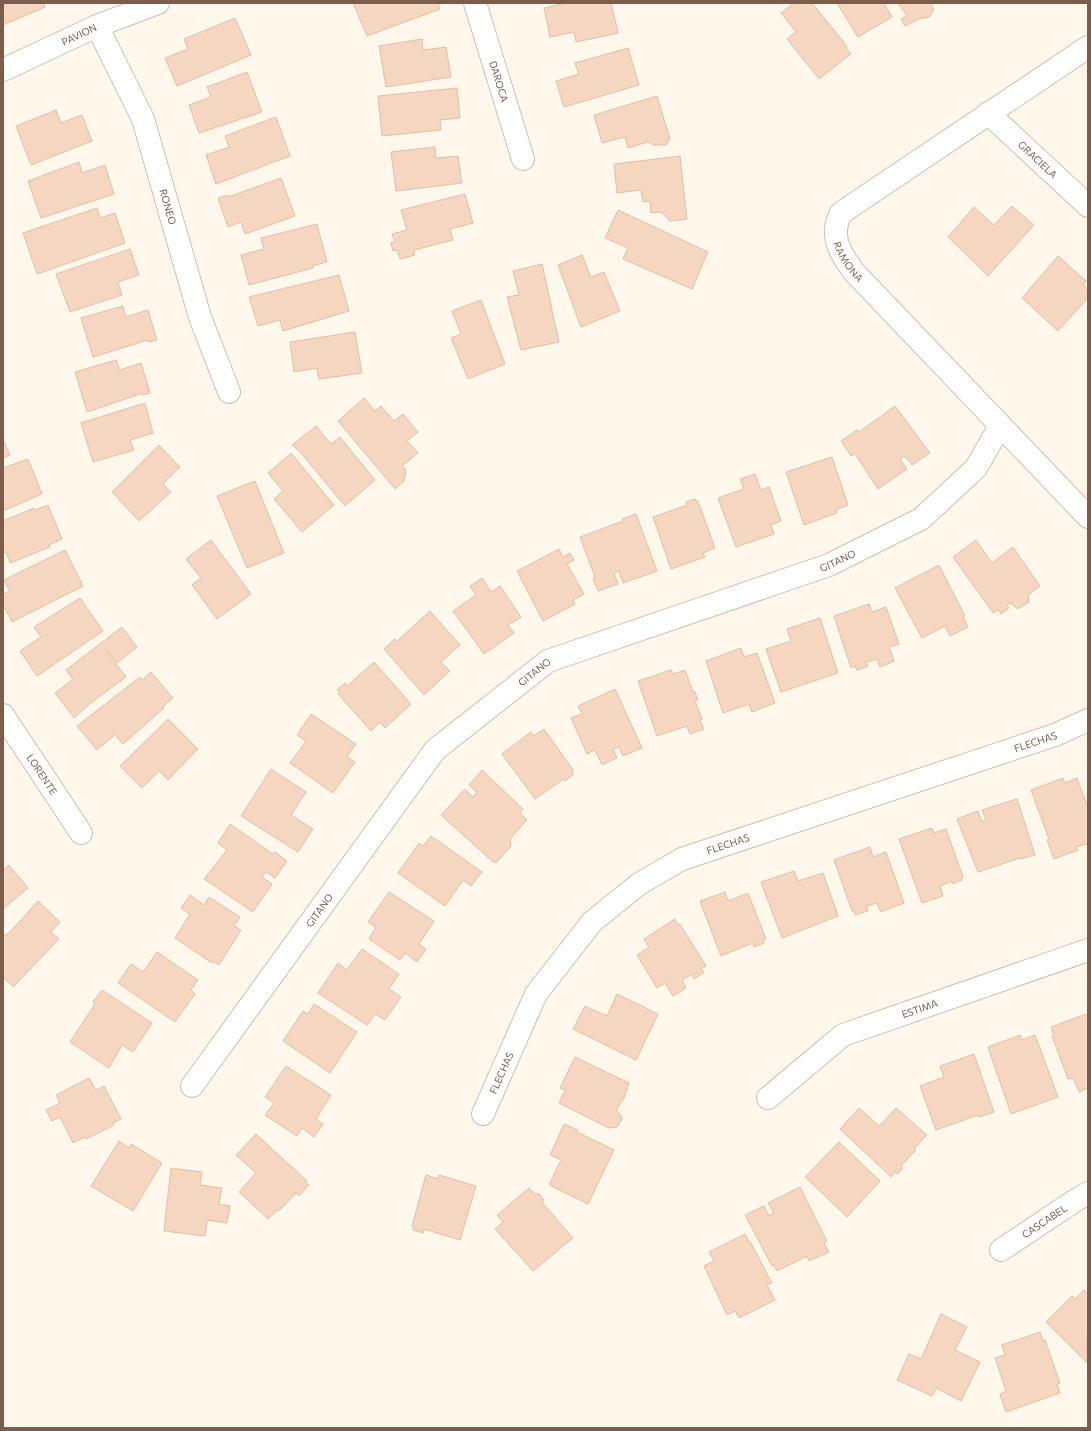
<svg xmlns="http://www.w3.org/2000/svg" width="1091" height="1431" font-family="Commissioner,sans-serif">
  <style>
    .building { fill: #f5d6c1; stroke: #e9bda0 }
    .lines { fill: none; stroke-linecap: round; stroke-linejoin: round }
    .street-casing { stroke: #d2bfaf; stroke-width: 24 }
    .street { stroke: #fff; stroke-width: 22 }
    .labels { text-anchor: middle; dominant-baseline: central; stroke-width: 3; stroke-linejoin: round; paint-order: stroke }
    .street-label { font-size: 10px; fill: #7c5d4b; stroke: #fffaf3 }
  </style>
  <rect width="100%" height="100%" fill="#fef7eb"/>
  <!-- building -->
  <path class="building" d="M3,3h41l1,4 -42,18z
    M353,3h85l2,6 -73,27z
    M566,3h45l7,30 -42,9 -2,-10 -24,5 -6,-29z
    M794,3h18l35,43 -1,2 5,6 -32,25 -32,-40 9,-7 -15,-19z
    M837,3h47l8,14 -34,20z
    M898,3h33l3,7 -5,7 -10,2 -14,7 -4,-7 6,-3z
    M235,18l16,37 -74,31 -12,-28 23,-9 -4,-10z
    M422,39l1,11 23,-3 5,30 -65,10 -7,-41z
    M628,48l11,37 -75,22 -8,-26 23,-7 -4,-11z
    M247,72l15,40 -63,21 -10,-28 22,-8 -4,-10z
    M457,88l3,30 -20,2 1,10 -59,6 -4,-40z
    M657,96l13,43 -4,6h-13l-5,-3 -20,6 -3,-11 -23,6 -8,-28z
    M56,110l5,13 21,-8 10,26 -61,24 -15,-39z
    M276,117l14,39 -74,28 -10,-29 23,-8 -4,-11z
    M435,147l1,11 22,-2 4,27 -66,8 -5,-39z
    M680,156l7,63 -17,2 -9,-9 -10,1 -1,-12 -7,1 -2,-12 -24,3 -3,-29z
    M79,162l3,11 23,-8 9,29 -73,24 -13,-37z
    M281,178l14,38 -50,18 -4,-12 -13,5 -10,-29 9,-3 1,2z
    M465,194l8,29 -23,6 3,11 -39,10 1,5 -15,4 -3,-9 -4,1 -2,-8 4,-1 -3,-8 15,-4 -6,-20z
    M1012,206l22,19 -46,51 -40,-39 26,-30 20,18z
    M97,208l3,10 15,-5 10,30 -88,31 -14,-41z
    M618,210l90,42 -16,37 -69,-30 5,-11 -23,-10z
    M317,224l10,38 -15,4 1,2 -64,17 -8,-30 23,-6 -3,-11z
    M130,249l9,26 -21,7 4,13 -52,17 -14,-38z
    M582,255l9,22 13,-5 16,39 -39,16 -23,-62z
    M1058,256l28,25 -3,4 5,5v8l-30,33 -36,-33z
    M542,264l17,78 -38,8 -14,-53 12,-2 -6,-24z
    M339,275l10,36 -66,20 -3,-11 -22,6 -9,-29z
    M481,300l24,64 -37,15 -17,-41 10,-4 -9,-23z
    M123,306l3,11 22,-7 9,30 -8,2 -1,-2 -55,17 -12,-39z
    M355,332l7,41 -43,6 -2,-11 -23,4 -4,-30z
    M116,360l4,10 21,-7 9,30 -7,2v-2l-56,19 -12,-40z
    M364,398l11,13 6,-5 13,15 9,-7 15,18 -11,9 11,12 -16,13 4,4 -2,11 -9,8 -57,-68z
    M145,403l8,30 -23,7 4,10 -41,12 -12,-39z
    M895,406l35,47 -18,12 -7,-9 -5,3 7,10 -29,20 -23,-35 -4,2 -10,-15 16,-11 2,2z
    M316,426l15,18 9,-7 35,43 -30,26 -44,-53 -9,-8z
    M3,439l7,16 -7,3z
    M159,445l21,22 -17,17 8,8 -32,29 -27,-29z
    M291,453l43,52 -32,27 -28,-33 9,-8 -15,-18z
    M832,457l16,48 -12,5 1,3 -33,12 -18,-53z
    M28,459l14,35 -39,17v-43z
    M755,474l6,16 8,-3 12,34 -10,4 3,9 -38,13 -18,-49 26,-9 -4,-10z
    M255,481l29,72 -37,15 -30,-72z
    M695,499l1,2h2l17,47 -12,5 2,4 -34,12 -18,-52 34,-12 -1,-3z
    M48,505l14,34 -13,6 1,2 -40,16 -4,-11 -3,1v-32l31,-13 1,2z
    M636,514l21,57 -34,12 -4,-12 -5,2 4,11 -20,7 -5,-13 2,-1 -15,-40 43,-16 -1,-2z
    M211,540l40,54 -34,25 -25,-34 9,-7 -15,-19z
    M976,540l16,23 21,-16 27,39 -12,9 1,7 -11,7 -8,-6 -3,2 2,3 -8,6 -3,-4 -5,3 -40,-56z
    M559,549l4,8 7,-4 4,7 -7,4 17,30 -11,6 2,4 -32,17 -26,-50z
    M65,550l18,36 -71,36 -9,-17v-11l7,-3 -6,-11z
    M939,565l26,51 -2,1 5,10 -18,9 -5,-10 -23,12 -27,-50z
    M482,578l9,14 9,-6 21,31 -13,8 6,8 -30,21 -31,-43 23,-16 -6,-9z
    M80,598l23,33 -66,45 -17,-25 21,-14 -7,-10z
    M869,604l3,8 14,-5 13,37 -10,3 5,14 -14,6 -3,-8 -11,3 2,4 -11,4 -2,-4 -4,2 -17,-52z
    M430,611l30,34 -19,17 9,9 -26,24 -40,-46 11,-10 2,2z
    M820,618l18,55 -57,19 -15,-43 25,-8 -4,-12z
    M122,627l15,20 -20,16 -9,-12 -1,1 19,25 -34,25 -18,16 -19,-25 18,-14 -7,-9z
    M741,648l3,9 13,-4 18,50 -23,9 -3,-8 -26,9 -17,-52z
    M374,662l37,42 -26,24 -5,-6 -9,9 -33,-37 2,-1 -3,-3 8,-7 2,3z
    M671,670l2,4 12,-4 8,22h2l3,8 -3,1 7,18 -2,1 4,9 -14,5 -3,-8 -30,10 -19,-55z
    M151,672l22,26 -10,8 1,2 -41,36 -8,-9 -18,15 -20,-24 63,-49 2,3z
    M615,689l27,59 -19,8 -4,-9 -6,2 4,9 -15,7 -7,-15 -8,4 -16,-36 11,-4 -4,-8z
    M311,714l45,30 -9,13 8,5 -22,31 -43,-30 16,-22 -9,-6z
    M168,719l30,30 -30,31 -9,-9 -17,17 -22,-22z
    M544,729l30,42 -2,2 1,2 -8,6 -1,-2 -29,20 -33,-45 29,-22 3,4z
    M271,769l35,23 -15,23 22,14 -15,23 -57,-36z
    M482,770l41,39 -3,4 7,7 -17,19 1,7 -14,16h-4l-52,-47 24,-26 8,8 4,-4 -8,-8z
    M1063,778l2,5 12,-5 11,30v37l-2,-1 -10,3 2,3 -24,9 -7,-19 2,-1 -18,-49z
    M1017,799l18,56 -15,4v-1l-42,14 -21,-53 21,-8 4,11 4,-2 -4,-10z
    M230,824l43,30 2,-2 12,9 -12,17 -9,-6 -4,5 10,7 -19,28 -49,-33 23,-29 -9,-7z
    M932,828l2,5 12,-4 17,48 -2,1 1,2 -10,4v-3l-12,5 3,10 -21,7 -23,-64z
    M431,836l51,36 -11,14 -8,-6 -18,26 -47,-33 21,-30 4,3z
    M870,847l3,10 13,-5 18,51 -23,9 -4,-9 -10,3 1,5 -13,4 -1,-4h-2l-18,-51z
    M9,865l19,23 -25,21v-39z
    M794,871l4,10 25,-8 15,43 -56,22 -21,-56z
    M389,892l45,29 -15,23 7,5 -9,13 -12,-9 -5,7 -31,-21 7,-12 -8,-5z
    M725,892l3,9 20,-8 18,46 -3,1 1,3 -10,4 -1,-4 -32,13 -21,-55z
    M190,895l14,10 5,-8 31,20 -6,9 7,4 -22,35 -6,-4 -1,2 -37,-25 15,-24 -9,-6z
    M38,901l22,21 -9,10 8,7 -46,48 -10,-10v-41l7,-4z
    M675,919l3,6 2,-1 26,42 -5,3 3,3 -10,7 -3,-4 -9,5 4,8 -13,8 -8,-13 -8,5 -20,-33 12,-8 -5,-8z
    M362,949l37,25 -10,15 12,8 -16,23 -10,-6 -8,11 -49,-32 20,-30 9,7z
    M157,952l41,28 -7,10 4,4 -20,28 -57,-39 13,-19 12,8z
    M102,990l50,33 -19,29 -11,-7 -13,23 -39,-26 25,-38 -2,-2z
    M617,994l41,20 -22,46 -63,-31 12,-23 22,10z
    M314,1004l43,28 -27,41 -47,-32 20,-30 5,3z
    M1086,1014l2,4v70l-9,4 -6,-14 -5,1 -16,-43 2,-1 -3,-8z
    M1020,1035l2,5 13,-5 23,62 -47,17 -23,-67z
    M974,1054l20,58 -15,5 -1,-2 -42,15 -16,-44 24,-9 -4,-11z
    M575,1057l54,26 -5,15 -8,12 5,5 1,4 -5,8 -8,1 -50,-25 6,-13 -5,-2z
    M286,1066l45,29 -15,24 7,5 -9,13 -12,-9 -5,8 -32,-21 9,-12 -9,-6z
    M89,1078l7,12 8,-4 17,33 -8,4 1,2 -28,14 -1,-2 -12,6 -13,-26 -8,4 -6,-11 14,-7 -4,-8z
    M859,1108l20,18 17,-18 31,27 -13,14 2,1 -15,16 2,2 -5,6 -3,-2 -4,5 -51,-48z
    M564,1124l14,6 -1,2 37,18 -26,54 -39,-19 12,-25 -11,-5z
    M256,1134l51,47 -1,2 3,2 -10,11 -3,-3 -17,18 -1,-1 -10,9 -29,-27 17,-19 -20,-18z
    M119,1141l10,7 2,-4 31,19 -29,48 -42,-25z
    M839,1142l41,39 -33,36 -42,-40z
    M171,1168l31,4 -2,13 22,3 -3,16 11,2 -3,17 -20,-3 -2,16 -41,-5z
    M426,1175l12,4 1,-4 37,11 -16,54 -36,-11 -1,4 -10,-3 1,-3 -2,-1z
    M800,1187l27,54 -3,2 5,9 -20,9 -2,-5 -30,15 -3,-6 -2,1 -27,-51 19,-9 5,10 5,-3 -6,-10z
    M529,1188l7,7 2,-2 6,7 -2,2 31,36 -40,33 -38,-42 8,-7 -6,-7z
    M745,1234l4,8 1,-1 22,42 -5,2 8,15 -36,18 -4,-7 -8,4 -23,-49 10,-5 -5,-9z
    M1084,1290l4,4 -1,69 -41,-41 26,-26 3,3z
    M941,1314l26,13 -12,23 25,12 -19,39 -25,-13 -4,8 -35,-16 12,-26 12,5z
    M1040,1332l3,9 2,-1 15,43 -3,1 3,9 -54,19 -6,-18 6,-3 -11,-33 10,-3 -3,-10z"/>
  <g class="lines">
    <defs>
      <g id="street">
        <path id="s1" d="M475,3l48,156"/>
        <path id="s2" d="M97,26l46,93 57,198 29,75"/>
        <path id="s3" d="M1088,47l-247,166c-12,23 -1,40 13,59l234,245"/>
        <path id="s4" d="M3,70l94,-44 61,-23"/>
        <path id="s5" d="M988,113l100,93"/>
        <path id="s6" d="M3,715l78,118"/>
        <path id="s7" d="M192,1086l243,-336 113,-89 281,-96 92,-46 55,-51 24,-42"/>
        <path id="s8" d="M768,1098l75,-63 245,-85"/>
        <path id="s9" d="M483,1114l53,-120 56,-72 47,-38 43,-25 373,-124 33,-15"/>
        <path id="s10" d="M1001,1250l75,-50 12,-7"/>
      </g>
    </defs>
    <!-- street casing -->
    <use href="#street" class="street-casing"/>
    <!-- street -->
    <use href="#street" class="street"/>
  </g>
  <g class="labels">
    <!-- street labels -->
    <g class="street-label">
      <text stroke="none"><textPath href="#s4" startOffset="84">PAVION</textPath></text>
      <text stroke="none"><textPath href="#s1" startOffset="82">DAROCA</textPath></text>
      <text stroke="none"><textPath href="#s5" startOffset="68">GRACIELA</textPath></text>
      <text stroke="none"><textPath href="#s2" startOffset="195">RONEO</textPath></text>
      <text stroke="none"><textPath href="#s3" startOffset="350">RAMONA</textPath></text>
      <text stroke="none"><textPath href="#s7" startOffset="865">GITANO</textPath></text>
      <text stroke="none"><textPath href="#s7" startOffset="541">GITANO</textPath></text>
      <text stroke="none"><textPath href="#s9" startOffset="705">FLECHAS</textPath></text>
      <text stroke="none"><textPath href="#s6" startOffset="71">LORENTE</textPath></text>
      <text stroke="none"><textPath href="#s9" startOffset="381">FLECHAS</textPath></text>
      <text stroke="none"><textPath href="#s7" startOffset="217">GITANO</textPath></text>
      <text stroke="none"><textPath href="#s8" startOffset="179">ESTIMA</textPath></text>
      <text stroke="none"><textPath href="#s9" startOffset="45">FLECHAS</textPath></text>
      <text stroke="none"><textPath href="#s10" startOffset="52">CASCABEL</textPath></text>
    </g>
  </g>
  <!-- border -->
  <rect width="1091" height="1431" fill="none" stroke="#7c5d4b" stroke-width="8"/>
</svg>
